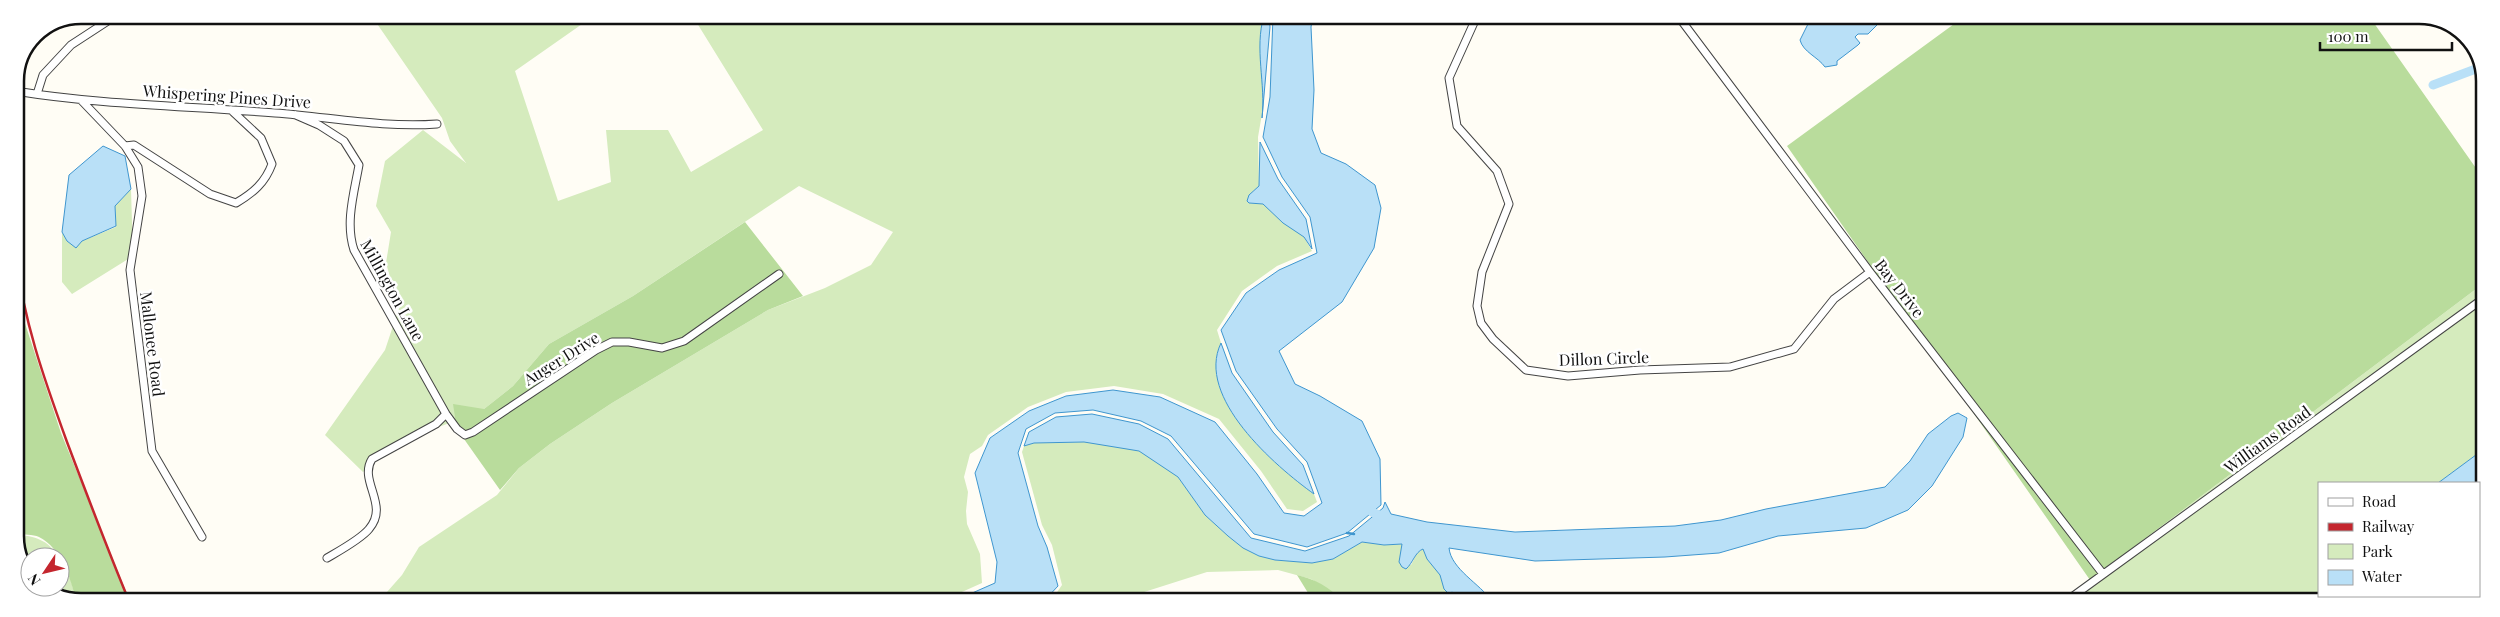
<svg xmlns="http://www.w3.org/2000/svg" width="2500" height="617" font-family="'Playfair Display',serif">
  <style>
    .green { fill: #d5ebbd }
    .forest { fill: #b9dc9c }
    .water { fill: #b9e0f7; stroke: #3f96cf }
    .lines { fill: none; stroke-linecap: round; stroke-linejoin: round }
    .stream { stroke: #3f96cf; stroke-width: 2.5 }
    .canal { stroke: #b9e0f7; stroke-width: 9 }
    .street-casing { stroke: #444; stroke-width: 9 }
    .street { stroke: #fff; stroke-width: 7 }
    .rail { stroke: #c4262e; stroke-width: 2.5 }
    .labels { text-anchor: middle; dominant-baseline: central; stroke-width: 5; stroke-linejoin: round; paint-order: stroke }
    .street-label { font-size: 16px; fill: #111; stroke: #fff }
    .rim { fill: none; stroke: #111; stroke-width: 2.5 }
  </style>
  <rect width="100%" height="100%" fill="#fffdf5"/>
  <!-- green -->
  <path class="green" d="M371,15h224l-80,56 43,130 53,-19 -5,-52h62l23,42 72,-42 -71,-115 316,1 11,6 13,-6h232l-4,26 3,40v26l-5,29 1,50 -6,4 -4,12 14,1 41,33 8,14 -35,15 -35,25 -25,39 4,13c-26,54 54,123 93,151l3,8 -14,9 -16,-2 -26,-38 -42,-52 -56,-25 -49,-8 -48,6 -38,15 -40,28 -6,11 -12,8 -6,23 4,15 -2,19 1,13 13,30 2,29 -29,13 -5,5h-569l23,-26 17,-28 78,-52 22,-27 31,-24 62,-41 156,-93 57,-22 46,-23 22,-33 -94,-46 -166,110 -84,48 -36,42 -29,23 -29,8 -3,5 -58,22 -31,28 -38,-37 60,-85 14,-42 -13,-45 5,-31 -15,-26 9,-45 38,-31 43,33 -16,-22 -8,-23z
    M131,189l2,67 -61,38 -10,-12v-50l5,9h15l34,-14 -1,-21z
    M2484,283v166l-46,34h-119v113h119l-18,6h-359z
    M1084,442l47,6 15,6 32,23 27,38 23,21 15,12 16,8 16,4 37,3 21,-4 29,-17 22,3 18,-1 -3,18 12,3 6,-12 6,-4 4,10 14,16 9,20 13,6h-122l-6,-7 -24,-15 -33,-9 -71,2 -91,29h-63v-3l9,-13 -10,-40 -10,-20 -20,-73 2,-6 10,-3z
    M16,534c19,3 32,5 42,23h-28v20l-14,-32z
    M60,561l11,19 5,21h-8l-24,-14h16z"/>
  <!-- forest -->
  <path class="forest" d="M1965,16h404l116,165 -1,102 -394,297 -303,-434z
    M745,222l58,74 -35,14 -156,93 -62,41 -31,24 -19,22 -48,-68 3,-5 -2,-13 31,5 29,-23 36,-42 84,-48z
    M15,293l46,140 69,168h-54c-5,-23 -15,-53 -37,-64 -6,-3 -16,-2 -23,-3z
    M1297,575c17,4 34,12 44,26h-28z"/>
  <!-- water -->
  <path class="water" d="M1264,16h5l1,11 -8,91c4,-34 -8,-70 2,-102z
    M1273,16h40l-2,11 3,63 -2,39 9,24 25,11 29,21 6,23 -7,40 -32,54 -63,49 16,33 25,12 42,25 18,38 1,46 -34,28 -40,14 -53,-13 -83,-98 -30,-15 -48,-11 -38,3 -29,16 -8,24 20,73 9,21 11,39 -14,15h-90l41,-18 2,-21 -22,-89 15,-35 39,-27 37,-15 47,-6 47,7 55,25 42,52 27,39 20,3 18,-13 -15,-41 -30,-33 -41,-58 -15,-41 25,-37 33,-23 38,-17 -7,-36 -28,-40 -19,-40 7,-40z
    M1812,16h79l-5,5h-5l-13,13h-10l-3,3 5,6 -2,2 -21,16v4l-12,2c-7,-10 -22,-15 -25,-27z
    M1260,142l18,37 28,40 6,30 -8,-12 -21,-14 -20,-19 -14,-1 -2,-2 2,-6 10,-9z
    M103,146l22,10 6,33 -16,17 1,20 -34,15 -6,7 -9,-7 -5,-9 7,-57z
    M1221,343l11,30 41,59 30,33 11,29c-39,-28 -119,-97 -93,-151z
    M1958,413l9,5 -4,19 -31,49 -24,24 -42,18 -88,8 -59,17 -54,4 -130,4 -86,-13c2,21 31,36 43,53h-29l-13,-6 -6,-6 -4,-14 -13,-16 -4,-10c-8,3 -10,14 -17,20l-4,-2 -3,-5 3,-18 -18,1 -22,-3 -29,17 -21,4 -37,-3 -16,-4 -16,-8 -15,-12 -23,-21 -27,-38 -39,-26 -55,-9 -50,1 -10,3 5,-14 27,-15 36,-3 47,10 29,15 83,99 54,13 44,-15 34,-28 2,-6 6,12 36,8 88,10 160,-6 46,-6 45,-11 119,-22 25,-26 18,-27 23,-18z
    M2484,449v100l-5,8v-74h-41z"/>
  <g class="lines">
    <!-- stream -->
    <path class="stream" d="M1347,533l7,1
      M1450,601l2,-8"/>
    <!-- canal -->
    <path class="canal" d="M2433,85l48,-18
      M1372,512l14,6"/>
    <defs>
      <path id="street" d="M1477,16l-28,62 8,48 40,45 12,33 -27,68 -5,34 4,17 12,16 33,31 42,6 72,-6 90,-3 64,-18 40,-50 36,-27
        M1678,16l192,256 233,302
        M15,91c86,14 174,15 260,22 55,4 108,15 162,11
        M37,94l6,-19 28,-30 46,-30
        M81,100l44,46 13,21 4,29 -12,74 22,181 50,86
        M296,115l23,10 25,16 15,24c-5,28 -14,58 -5,85l92,164 11,15 8,6 8,-3 123,-82 16,-8h17l33,6 22,-7 95,-67
        M125,146l9,-1 76,49 26,9c17,-10 29,-20 36,-39l-11,-26 -30,-28
        M327,558c12,-7 34,-19 42,-29 21,-24 -11,-48 3,-70l64,-35 10,-10
        M2065,602l419,-304"/>
    </defs>
    <!-- street casing -->
    <use href="#street" class="street-casing"/>
    <!-- street -->
    <use href="#street" class="street"/>
    <!-- rail -->
    <path class="rail" d="M15,110l3,-37
      M15,252c9,70 28,124 52,190 20,53 40,106 62,159"/>
  </g>
  <g class="labels">
    <!-- street labels -->
    <g class="street-label">
      <text transform="translate(227 96) rotate(4)">Whispering Pines Drive</text>
      <text transform="translate(1900 288) rotate(52)">Bay Drive</text>
      <text transform="translate(393 290) rotate(61)">Millington Lane</text>
      <text transform="translate(153 344) rotate(83)">Mallonee Road</text>
      <text transform="translate(561 358) rotate(-32)">Auger Drive</text>
      <text transform="translate(1604 358) rotate(-2)">Dillon Circle</text>
      <text transform="translate(2267 439) rotate(-36)">Williams Road</text>
    </g>
  </g>
  <!-- crop -->
  <path d="M0 0H2500V617H0ZM81 24H2419A57 57 0 0 1 2476 81V536A57 57 0 0 1 2419 593H81A57 57 0 0 1 24 536V81A57 57 0 0 1 81 24Z" fill="#fff" fill-rule="evenodd"/>
  <path class="rim" d="M81 24H2419A57 57 0 0 1 2476 81V536A57 57 0 0 1 2419 593H81A57 57 0 0 1 24 536V81A57 57 0 0 1 81 24Z"/>
  <!-- legend -->
  <rect x="2318" y="482" width="162" height="115" fill="#ffffff" stroke="#a0a0a0"/>
  <rect x="2328" y="498" width="25" height="8" fill="#ffffff" stroke="#a0a0a0"/>
  <text x="2362" y="507" font-size="15" fill="#111111">Road</text>
  <rect x="2328" y="523" width="25" height="8" fill="#c4262e" stroke="#a0a0a0"/>
  <text x="2362" y="532" font-size="15" fill="#111111">Railway</text>
  <rect x="2328" y="544" width="25" height="15" fill="#d5ebbd" stroke="#a0a0a0"/>
  <text x="2362" y="557" font-size="15" fill="#111111">Park</text>
  <rect x="2328" y="570" width="25" height="15" fill="#b9e0f7" stroke="#a0a0a0"/>
  <text x="2362" y="582" font-size="15" fill="#111111">Water</text>
  <!-- north arrow -->
  <g transform="translate(45 572) rotate(235)"><circle r="24" fill="#ffffff" stroke="#a0a0a0"/>
  <path d="M0-4L9 19L0 12L-9 19Z" fill="#c4262e"/>
  <text y="-8" font-size="14" font-weight="bold" text-anchor="middle" fill="#111111">N</text>
  </g>
  <!-- scale -->
  <path d="M2320 42v8h132v-8" fill="none" stroke="#111111" stroke-width="2.5"/>
  <text x="2328" y="42" font-size="15" fill="#111111" stroke="#ffffff" stroke-width="4" paint-order="stroke">100 m</text>
</svg>
